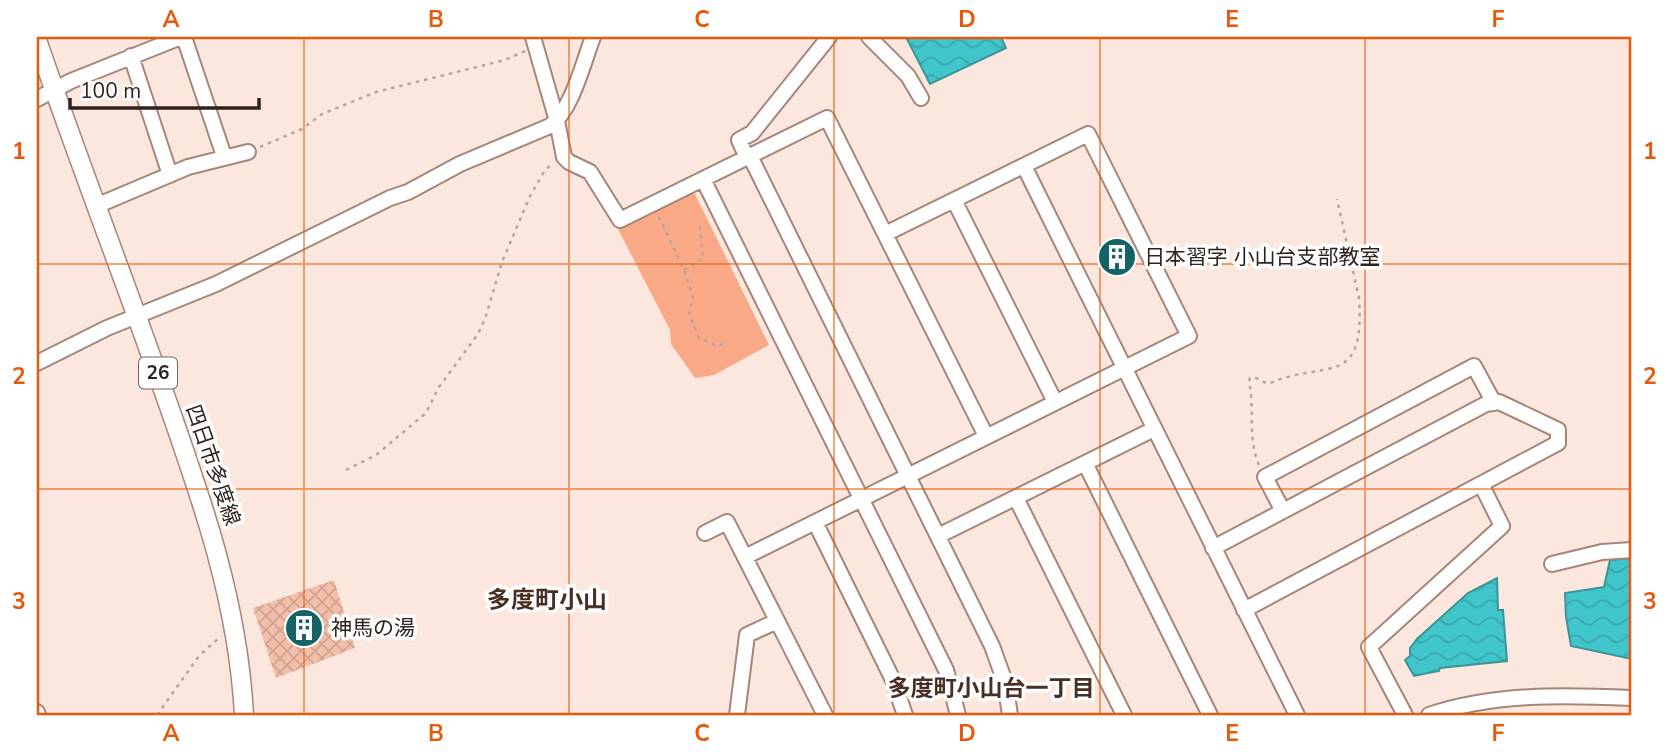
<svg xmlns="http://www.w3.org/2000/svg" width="1669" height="752" font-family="'Nunito Sans','Noto Sans JP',sans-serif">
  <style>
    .green { fill: #faa987 }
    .water { fill: url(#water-waves); stroke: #3b9496; stroke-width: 2 }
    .building { fill: url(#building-cross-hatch) }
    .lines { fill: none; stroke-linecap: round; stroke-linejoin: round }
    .minor-casing { stroke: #a58679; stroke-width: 18 }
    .major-casing { stroke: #a58679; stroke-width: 21 }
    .path { stroke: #b7a59d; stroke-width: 2.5; stroke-dasharray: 3.5 5; stroke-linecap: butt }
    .minor { stroke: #fff; stroke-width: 14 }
    .major { stroke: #fff; stroke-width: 18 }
    .grid { fill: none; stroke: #e8590c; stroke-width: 2; stroke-opacity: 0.55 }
    .labels { text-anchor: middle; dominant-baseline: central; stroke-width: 7; stroke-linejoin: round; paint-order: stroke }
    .shield { fill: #fff; stroke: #6d6461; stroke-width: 2 }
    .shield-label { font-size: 19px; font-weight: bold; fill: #2f221d }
    .poi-label { font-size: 21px; fill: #2f221d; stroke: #fff; text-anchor: start }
    .street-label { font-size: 21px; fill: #2f221d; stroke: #fff }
    .neighbourhood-label { font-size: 23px; font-weight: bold; fill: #482e23; stroke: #fff }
    .quarter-label { font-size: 24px; font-weight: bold; fill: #482e23; stroke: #fff }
    .neatline { fill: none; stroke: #e8590c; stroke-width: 2.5 }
    .grid-label { font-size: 23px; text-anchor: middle; font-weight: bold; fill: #e8590c }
  </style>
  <defs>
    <pattern id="water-waves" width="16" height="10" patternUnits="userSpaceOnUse" patternTransform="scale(1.75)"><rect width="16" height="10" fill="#40c5ca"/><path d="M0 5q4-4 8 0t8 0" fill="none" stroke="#38a9ad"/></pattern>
    <pattern id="building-cross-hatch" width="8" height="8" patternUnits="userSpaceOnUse" patternTransform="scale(1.75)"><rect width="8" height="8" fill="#f4bfaa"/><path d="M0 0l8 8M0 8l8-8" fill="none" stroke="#d2a492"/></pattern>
  </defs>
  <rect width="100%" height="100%" fill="#fce7de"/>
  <!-- green -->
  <path class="green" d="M690,192l5,2 74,151 -55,30 -19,3 -24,-34 -1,-14 -53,-103z"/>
  <!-- water -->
  <path class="water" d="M906,37h95l5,11 -76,36z
    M1632,558v101l-61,-13 -5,-29 -1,-24 39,-6 6,-27z
    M1497,578l1,32h5l4,51 -67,7 -1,3 -25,5 -9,-16 5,-4v-8l7,-9 51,-46z"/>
  <!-- building -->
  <path class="building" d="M1119,242l11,22 -14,7 -12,-21z
    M334,580l21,68 -79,30 -23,-70z"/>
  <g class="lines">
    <defs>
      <path id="minor" d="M184,37l40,119
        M533,37l24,84 7,36 5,5 21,10 30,48 207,-102 159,318
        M869,37l39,39 13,22
        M131,56l39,119
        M37,99l34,-18 110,-44
        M750,156l242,490 13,36 5,33
        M747,158l-8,-18 13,-7 77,-96
        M1024,166l273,549
        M703,179l243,491 12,45
        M954,200l101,202
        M96,206l92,-39 60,-15
        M37,363l70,-35 109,-44 174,-86 18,-6 52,-28 90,-38c22,-16 33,-63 43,-89
        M1085,463l125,252
        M1016,498l108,217
        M1283,511l-18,-34 209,-111 20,37
        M815,522l78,158 12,35
        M705,533l22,-11 98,193
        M938,536l216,-107
        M1213,548l273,-144 13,-2 59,28v13l-314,167
        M745,557l444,-221 -101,-202 -203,100
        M1552,564l50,-12 30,-2
        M37,712l1,3
        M737,715l10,-80 30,-14
        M1405,715l-36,-68 133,-121 -21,-42
        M1429,715c65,-22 135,-20 203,-17"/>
      <path id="major" d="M37,40c41,120 87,238 129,358 37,105 72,204 78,317"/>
    </defs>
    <!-- minor casing -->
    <use href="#minor" class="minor-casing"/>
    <!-- major casing -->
    <use href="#major" class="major-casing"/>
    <!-- path -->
    <path class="path" d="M260,147l42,-18 20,-15 54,-22 129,-32 20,-9
      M659,217l25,53 9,26 -4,18 10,24 18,8 9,-3
      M684,270l19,-11 -3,-33
      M1259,465c-10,-24 -6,-45 -8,-70 0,-7 -3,-11 -1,-17l4,-1 14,7c58,-26 97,7 91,-86l-22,-99
      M346,470l30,-15 50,-42 13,-26 39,-53 7,-15 17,-57 28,-66 14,-24 8,-9
      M157,715l42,-59 22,-20"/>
    <!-- minor -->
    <use href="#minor" class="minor"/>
    <!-- major -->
    <use href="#major" class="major"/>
  </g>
  <!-- grid -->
  <path class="grid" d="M304,37v678M569,37v678M834,37v678M1100,37v678M1365,37v678M37,264h1595M37,489h1595"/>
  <!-- icons -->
  <defs>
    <symbol id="building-disc" viewBox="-11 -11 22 22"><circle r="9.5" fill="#146367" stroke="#fff"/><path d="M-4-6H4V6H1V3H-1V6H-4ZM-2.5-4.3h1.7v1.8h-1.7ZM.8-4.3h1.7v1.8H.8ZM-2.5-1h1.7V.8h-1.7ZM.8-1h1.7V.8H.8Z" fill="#fff"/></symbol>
  </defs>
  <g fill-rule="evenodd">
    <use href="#building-disc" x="1095" y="235" width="44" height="44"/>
    <use href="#building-disc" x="282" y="606" width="44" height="44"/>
  </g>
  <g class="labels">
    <!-- shield labels -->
    <rect class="shield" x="139" y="357.5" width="38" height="31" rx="5"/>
    <g class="shield-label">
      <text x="158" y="373">26</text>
    </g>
    <!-- poi labels -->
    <g class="poi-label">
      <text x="1144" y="257">日本習字 小山台支部教室</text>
      <text x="331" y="628">神馬の湯</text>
    </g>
    <!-- street labels -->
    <g class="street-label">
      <text transform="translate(213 465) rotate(71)">四日市多度線</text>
    </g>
    <!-- neighbourhood labels -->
    <g class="neighbourhood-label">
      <text x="991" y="688">多度町小山台一丁目</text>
    </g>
    <!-- quarter labels -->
    <g class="quarter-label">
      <text x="547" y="600">多度町小山</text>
    </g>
  </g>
  <!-- border -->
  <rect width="1669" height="752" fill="none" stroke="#ffffff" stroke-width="77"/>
  <!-- scale -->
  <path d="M70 98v10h189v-10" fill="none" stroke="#2f221d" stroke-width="3.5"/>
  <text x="80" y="98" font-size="21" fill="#2f221d" stroke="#ffffff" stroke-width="5" paint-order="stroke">100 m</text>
  <rect x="38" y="38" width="1592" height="676" class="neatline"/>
  <g class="grid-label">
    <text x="171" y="27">A</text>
    <text x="436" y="27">B</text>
    <text x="702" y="27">C</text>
    <text x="967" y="27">D</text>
    <text x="1232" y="27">E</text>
    <text x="1498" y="27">F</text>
    <text x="19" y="159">1</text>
    <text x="1650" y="159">1</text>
    <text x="19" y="384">2</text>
    <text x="1650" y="384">2</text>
    <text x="19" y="609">3</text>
    <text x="1650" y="609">3</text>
    <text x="171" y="741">A</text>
    <text x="436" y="741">B</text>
    <text x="702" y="741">C</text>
    <text x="967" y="741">D</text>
    <text x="1232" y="741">E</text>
    <text x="1498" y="741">F</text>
  </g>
</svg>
